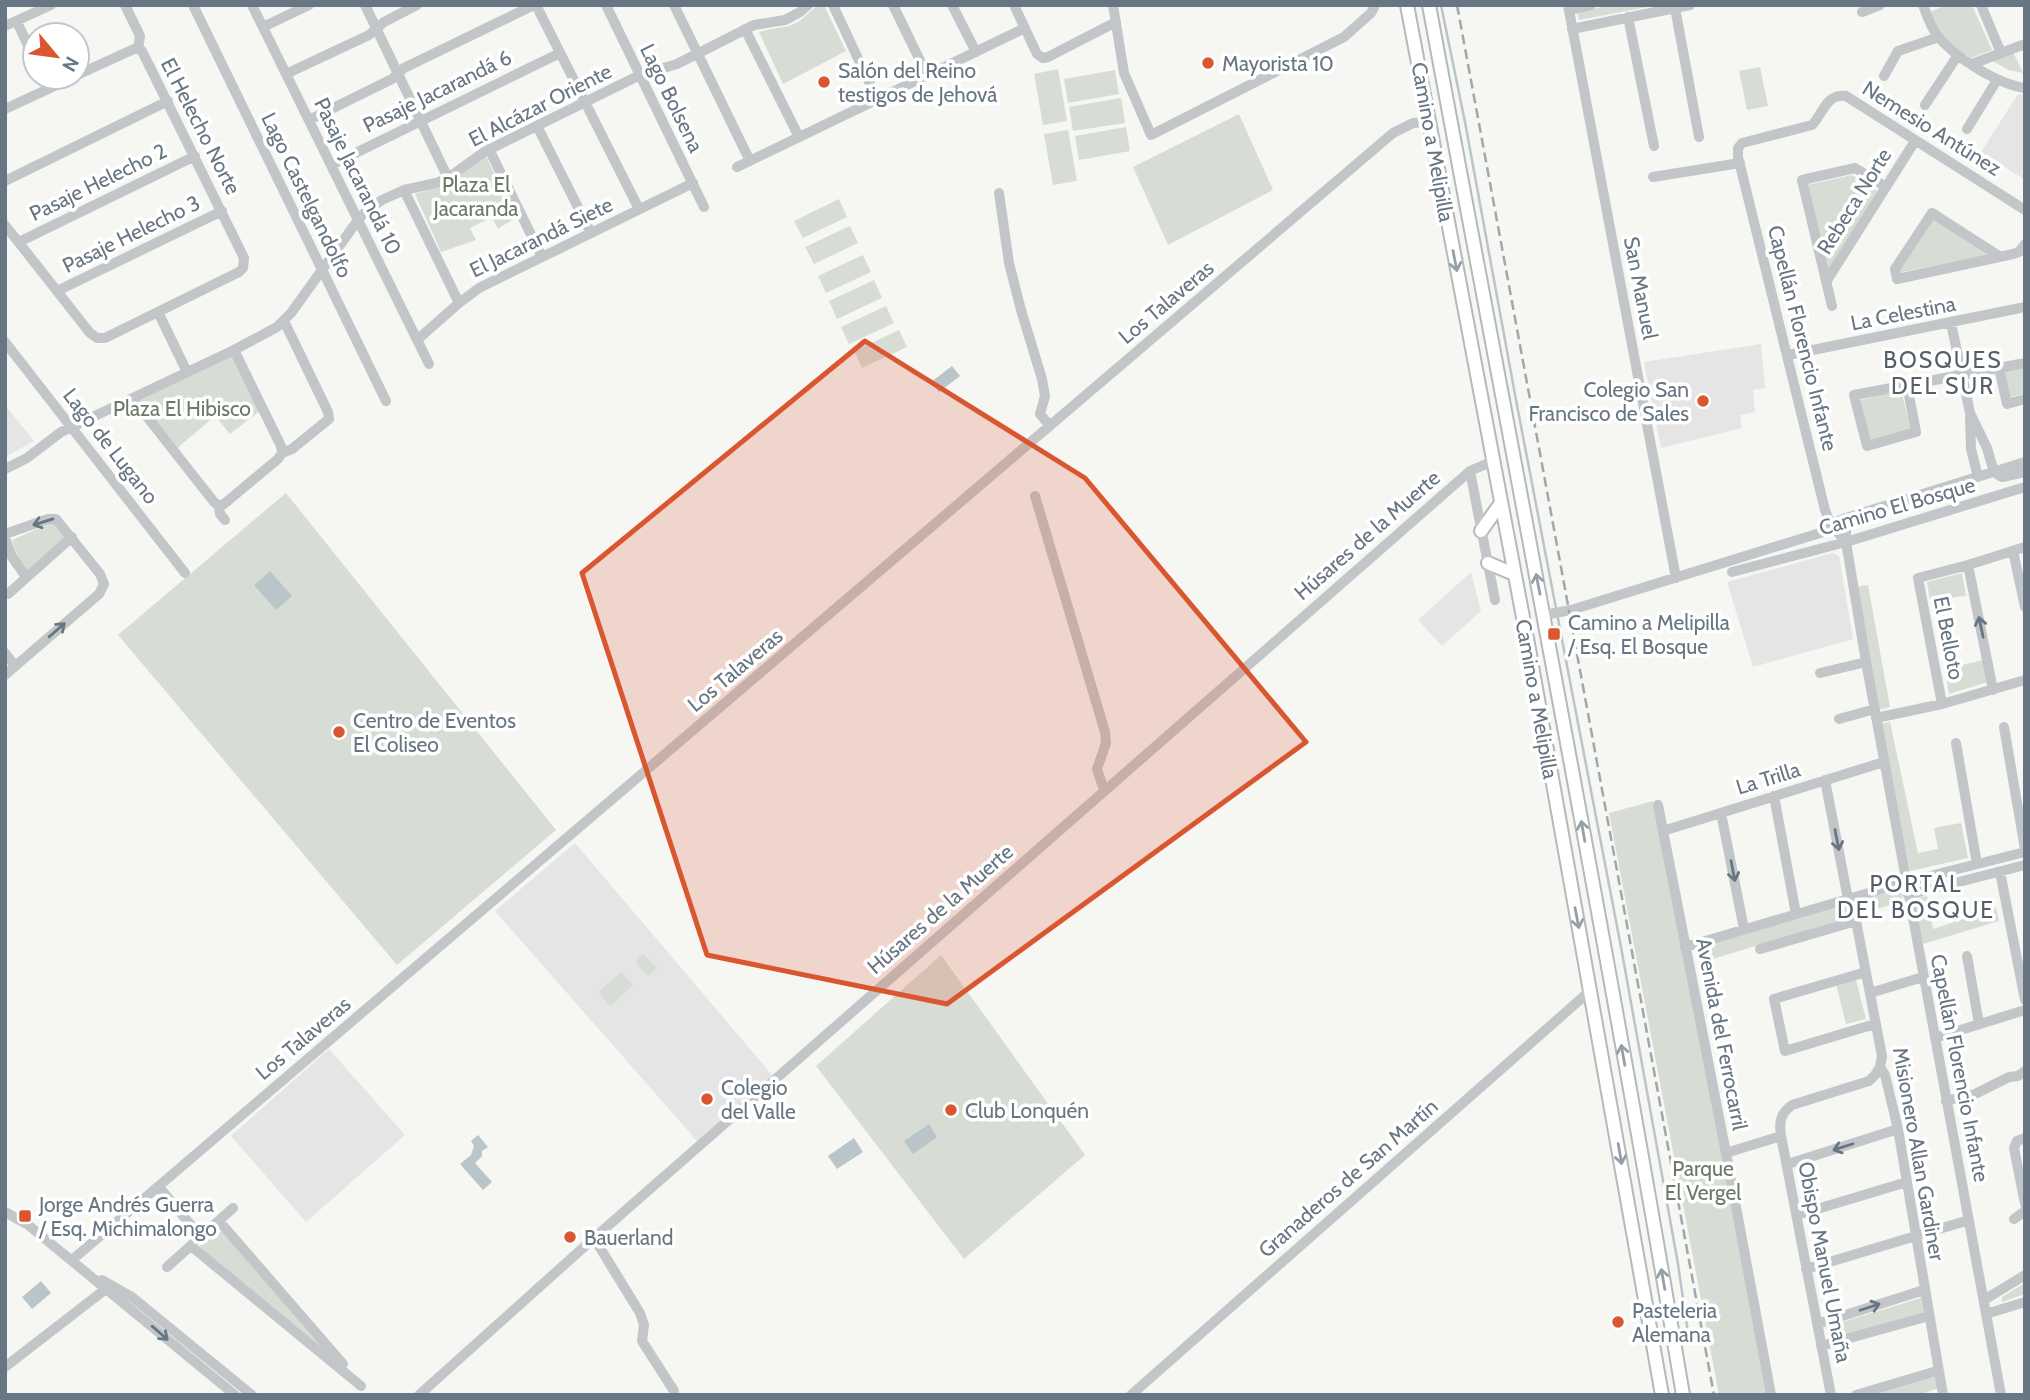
<svg xmlns="http://www.w3.org/2000/svg" width="2030" height="1400" font-family="Cabin,sans-serif">
  <style>
    .built { fill: #e4e5e4 }
    .green { fill: #d7ddd4 }
    .water { fill: #b9c5c9 }
    .lines { fill: none; stroke-linecap: round; stroke-linejoin: round }
    .stream { stroke: #b9c5c9; stroke-width: 2.5 }
    .major-casing { stroke: #b5b9bc; stroke-width: 16 }
    .minor { stroke: #c2c6c9; stroke-width: 10 }
    .major { stroke: #fff; stroke-width: 12 }
    .rail { stroke: #a1a7ac; stroke-width: 2.5; stroke-dasharray: 10 5; stroke-linecap: butt }
    .oneway { stroke: #959fa8 }
    .oneway2 { stroke: #677682 }
    .marked { fill: #da5630; fill-opacity: 0.2; stroke: #da5630; stroke-width: 5; stroke-linejoin: round }
    .poi-dot { fill: #da5630; stroke: #fff; stroke-width: 2.5 }
    .labels { text-anchor: middle; dominant-baseline: central; stroke-width: 7; stroke-linejoin: round; paint-order: stroke }
    .poi-label { font-size: 21px; fill: #677682; stroke: #fff; text-anchor: start }
    .street-label { font-size: 21px; fill: #677682; stroke: #fff }
    .park-label { font-size: 21px; fill: #697a65; stroke: #fff }
    .neighbourhood-label { font-size: 23px; letter-spacing: 2px; fill: #545f68; stroke: #fff }
  </style>
  <rect width="100%" height="100%" fill="#f6f6f3"/>
  <!-- built -->
  <path class="built" d="M2018,94l7,1v85l-44,-28z
    M1761,344l4,44 -12,2 2,22 -15,3 2,13 -81,20 -17,-86z
    M5,405l29,36 -29,16z
    M1833,553l6,3 14,83 -100,28 -26,-85z
    M1471,572l10,39 -39,35 -24,-26z
    M575,843l198,233 -75,66 -203,-231z
    M329,1049l76,86 -99,87 -75,-86z"/>
  <!-- green -->
  <path class="green" d="M818,5h6l22,46 -63,33 -24,-52c10,-3 20,-4 30,-6 11,-3 20,-14 29,-21z
    M1613,5h45l-79,15 -2,-8z
    M1946,5h26l20,45 -21,8c-21,-14 -31,-22 -41,-46z
    M2013,52l10,21 -15,-3 -15,-9z
    M1760,67l8,39 -21,4 -8,-39z
    M1058,69l9,52 -24,4 -9,-51z
    M1115,70l4,24 -51,9 -4,-24z
    M1121,98l4,25 -52,8 -4,-24z
    M1239,114l34,76 -105,55 -35,-78z
    M1126,127l4,24 -51,9 -4,-24z
    M1068,130l9,51 -24,4 -9,-51z
    M486,156l29,62 -17,11 -6,-12 -22,11 6,12 -35,12 -26,-58 31,-9z
    M1852,175l27,17 -51,81 -21,-88z
    M839,199l8,18 -44,21 -9,-17z
    M1932,218l56,37 -91,18z
    M850,226l8,17 -44,21 -9,-17z
    M863,255l8,17 -45,21 -8,-17z
    M874,280l8,18 -45,21 -8,-18z
    M886,306l8,17 -45,21 -8,-17z
    M899,330l8,17 -45,21 -8,-17z
    M232,352l29,58 -31,24 -15,-18 -40,34 -39,-50z
    M2025,367v26l-17,5 -5,-27z
    M1901,390l10,40 -41,11 -10,-41z
    M286,493l270,337 -159,135 -279,-330z
    M49,524h6l13,14 -41,34 -9,-14 -6,-18z
    M1962,573l4,23 -36,4 -3,-18z
    M1868,585l22,122 -12,3 -22,-123z
    M1983,660l5,22 -39,12 -4,-25z
    M1890,722l28,131 20,-4 -4,-21 27,-5 7,35 -58,13 -30,-147z
    M1653,801l70,358 43,236h-47l-110,-582z
    M1901,889l2,12 -200,61 -2,-15z
    M1927,896l6,33 63,-21 3,13 -76,23 -8,-39 3,-7z
    M643,954l14,14 -9,8 -13,-14z
    M941,955l144,200 -121,104 -148,-193z
    M621,972l12,13 -23,21 -12,-14z
    M1856,980l10,39 -20,5 -10,-40z
    M216,1231l6,1 111,126 -132,-106 -1,-6z
    M2025,1283v11l-23,8v-5z
    M1924,1297l2,15 -96,27 -4,-12z
    M1935,1377l4,11 -20,7h-45z"/>
  <!-- water -->
  <path class="water" d="M952,366l8,10 -21,16 -8,-10z
    M270,571l22,25 -16,14 -22,-25z
    M929,1124l8,13 -24,17 -9,-13z
    M478,1135l10,12 -6,4v5l-7,7 17,19 -9,8 -23,-26 11,-9 3,-9 -3,-5z
    M854,1138l9,14 -26,17 -9,-13z
    M41,1281l10,12 -19,16 -10,-12z"/>
  <g class="lines">
    <!-- stream -->
    <path class="stream" d="M1441,5l24,117 51,278 105,547 57,317 11,76"/>
    <defs>
      <path id="major" d="M1407,5l122,644 133,746
        M1429,5c86,463 176,926 254,1390
        M1481,531l20,-28
        M1488,563l26,11"/>
    </defs>
    <!-- major casing -->
    <use href="#major" class="major-casing"/>
    <!-- minor -->
    <path class="minor" d="M193,5l193,396
      M252,5l177,359
      M365,5l83,173
      M536,5l103,204
      M606,5l98,202
      M674,5l76,156
      M833,5l44,94
      M893,5l34,70
      M952,5l24,47
      M1014,5l23,49 6,4 5,-1 68,-35
      M1113,5l11,68 27,62 193,-98 27,-24 4,-8
      M1568,5l108,573
      M1923,5c4,10 7,21 14,30 17,22 60,49 88,53
      M1981,5l20,48
      M1675,8l24,129
      M1569,10l22,-5
      M1862,12l18,-7
      M1628,17l26,129
      M17,22l18,38
      M5,26l46,-21
      M263,27l46,-22
      M745,29l54,108
      M1572,29l118,-24
      M1972,64l53,-20
      M286,74l83,-39 15,-13 33,-17
      M77,75l57,-26h4
      M1884,76l14,-25 41,-14
      M43,77l5,12
      M1925,105l33,-50
      M5,109l69,-32
      M309,120l83,-41 12,-11 130,-63
      M537,126l54,107
      M1967,129l30,-49
      M489,149l53,108
      M331,165l229,-112
      M737,167l288,-139
      M1653,177l87,-14
      M5,181l163,-80
      M404,190l55,113
      M999,193l10,70 12,47 21,69 3,17 -5,18 10,12
      M5,225l85,108 7,5h8l134,-66 4,-4 1,-10 -102,-207 -4,-2 2,-13 -15,-31
      M19,242l176,-86
      M1999,256l-67,-43 -37,56 2,10 116,-25 6,-2 6,-8
      M1826,282l89,-141
      M57,291l165,-80
      M1832,306l-30,-126 53,-12 31,19
      M158,312l29,60
      M1951,323l19,90 17,35 7,24
      M417,340l42,-37 20,-15 214,-105
      M5,342l180,231
      M234,350l47,96 1,7
      M1788,355l237,-48
      M1999,368l8,36 18,-5
      M1907,385l9,47 -49,14 -13,-51 171,-32
      M133,399l81,103 5,4 1,8 5,6
      M1970,417l1,32 7,28
      M5,469l22,-11 34,-26 173,-82 43,-23 14,-14 67,-93 9,-10 15,-10 22,-10 32,-7 12,-5 36,-26 156,-77 37,-11 77,-39 31,-5 15,-8 8,-7
      M1470,471l25,129
      M1994,472l8,5 23,-5
      M1035,496l70,236 1,11 -9,26 7,21
      M219,506l5,-2 54,-45 4,-6 10,-4 37,-30 -1,-7 -44,-91
      M1846,518v24l20,120 135,733
      M5,534l43,-15h8l44,55 4,10 -5,10 -94,81
      M5,538l7,19 14,20
      M1846,542l-15,-17 -6,-15 -87,-353v-9l4,-5 70,-18c11,-11 14,-32 34,-29l179,114
      M2013,551l12,56
      M1968,565l25,125
      M1732,572l114,-30 179,-55
      M8,594l64,-57
      M1544,615l27,-5 252,-78 13,-10 10,-4 179,-56
      M5,653l10,13
      M1820,673l46,-11
      M1942,704l-24,-126 50,-13 57,-18
      M1876,718l66,-14 83,-24
      M1839,719l36,-10
      M2004,727l21,122
      M1956,743l21,121
      M1825,780l23,119
      M1774,796l22,118
      M1658,805l68,348 45,242
      M1721,813l23,116
      M1663,831l221,-69
      M2000,872l25,128
      M1908,895l117,-30
      M1685,947l221,-65 119,-30
      M1760,949l96,-28 26,135 -2,11 5,8 13,54 45,266
      M1967,956l12,68
      M1866,972l-92,27 11,52 90,-27
      M1870,993l53,-16
      M1935,1038l90,-28
      M1946,1101l29,-7 34,-17 9,-1 7,-5
      M2025,1138l-8,3 -3,7 11,56
      M1726,1153l55,-17
      M1788,1164l110,-35
      M159,1187l42,50
      M5,1212l22,12 208,171
      M1797,1215l110,-33
      M2014,1219l11,-8
      M219,1221l124,143
      M594,1238l46,75 4,12 -2,16 32,50
      M191,1246l170,140
      M72,1260l1321,-1127 20,-10 15,-1
      M167,1267l66,-59
      M1806,1269l163,-49
      M102,1280l30,17 120,98
      M1984,1300l41,-25
      M1986,1314l39,-12
      M1817,1324l107,-34
      M1821,1346l108,-30
      M5,1367l102,-79
      M419,1395l175,-157 876,-767 23,-10
      M1131,1395l460,-405
      M1831,1395l-50,-259c-2,-14 -1,-22 11,-31l77,-24 6,-6 5,-8
      M1856,1395l81,-24"/>
    <!-- major -->
    <use href="#major" class="major"/>
    <!-- rail -->
    <path class="rail" d="M1457,5c86,463 171,927 257,1390"/>
  </g>
  <!-- one-way arrows -->
  <defs><path id="oneway-shaft" d="M-6 0H5M1.5-3L5.5 0L1.5 3" fill="none" stroke-width="1.6" stroke-linecap="round" stroke-linejoin="round" transform="scale(1.75)"/></defs>
  <g class="oneway">
    <use href="#oneway-shaft" transform="translate(1455 261) rotate(79)"/>
    <use href="#oneway-shaft" transform="translate(1538 584) rotate(-101)"/>
    <use href="#oneway-shaft" transform="translate(1583 831) rotate(-100)"/>
    <use href="#oneway-shaft" transform="translate(1577 918) rotate(79)"/>
    <use href="#oneway-shaft" transform="translate(1623 1055) rotate(-100)"/>
    <use href="#oneway-shaft" transform="translate(1620 1154) rotate(80)"/>
    <use href="#oneway-shaft" transform="translate(1663 1279) rotate(-100)"/>
  </g>
  <g class="oneway2">
    <use href="#oneway-shaft" transform="translate(43 522) rotate(163)"/>
    <use href="#oneway-shaft" transform="translate(1981 627) rotate(-102)"/>
    <use href="#oneway-shaft" transform="translate(57 630) rotate(-41)"/>
    <use href="#oneway-shaft" transform="translate(1837 840) rotate(79)"/>
    <use href="#oneway-shaft" transform="translate(1733 871) rotate(79)"/>
    <use href="#oneway-shaft" transform="translate(1843 1147) rotate(162)"/>
    <use href="#oneway-shaft" transform="translate(1870 1307) rotate(-18)"/>
    <use href="#oneway-shaft" transform="translate(160 1333) rotate(41)"/>
  </g>
  <!-- marked area -->
  <path class="marked" d="M865,341l220,137 221,264 -359,262 -240,-49 -125,-382z"/>
  <!-- markers -->
  <g class="poi-dot">
    <circle cx="1208" cy="63" r="7"/>
    <circle cx="824" cy="82" r="7"/>
    <circle cx="1703" cy="401" r="7"/>
    <rect x="1547" y="627" width="14" height="14" rx="3.5"/>
    <circle cx="339" cy="732" r="7"/>
    <circle cx="707" cy="1099" r="7"/>
    <circle cx="951" cy="1110" r="7"/>
    <rect x="18" y="1209" width="14" height="14" rx="3.5"/>
    <circle cx="570" cy="1237" r="7"/>
    <circle cx="1618" cy="1322" r="7"/>
  </g>
  <g class="labels">
    <!-- poi labels -->
    <g class="poi-label">
      <text x="1222" y="63">Mayorista 10</text>
      <text x="838" y="70">Salón del Reino<tspan x="838" dy="24">testigos de Jehová</tspan></text>
      <text x="1689" y="389" text-anchor="end">Colegio San<tspan x="1689" dy="24">Francisco de Sales</tspan></text>
      <text x="1568" y="622">Camino a Melipilla<tspan x="1568" dy="24">/ Esq. El Bosque</tspan></text>
      <text x="353" y="720">Centro de Eventos<tspan x="353" dy="24">El Coliseo</tspan></text>
      <text x="721" y="1087">Colegio<tspan x="721" dy="24">del Valle</tspan></text>
      <text x="965" y="1110">Club Lonquén</text>
      <text x="39" y="1204">Jorge Andrés Guerra<tspan x="39" dy="24">/ Esq. Michimalongo</tspan></text>
      <text x="584" y="1237">Bauerland</text>
      <text x="1632" y="1310">Pasteleria<tspan x="1632" dy="24">Alemana</tspan></text>
    </g>
    <!-- street labels -->
    <g class="street-label">
      <text transform="translate(437 91) rotate(-26)">Pasaje Jacarandá 6</text>
      <text transform="translate(672 98) rotate(64)">Lago Bolsena</text>
      <text transform="translate(540 105) rotate(-27)">El Alcázar Oriente</text>
      <text transform="translate(201 126) rotate(63)">El Helecho Norte</text>
      <text transform="translate(1932 128) rotate(32)">Nemesio Antúnez</text>
      <text transform="translate(1433 142) rotate(80)">Camino a Melipilla</text>
      <text transform="translate(358 176) rotate(64)">Pasaje Jacarandá 10</text>
      <text transform="translate(98 182) rotate(-26)">Pasaje Helecho 2</text>
      <text transform="translate(307 195) rotate(64)">Lago Castelgandolfo</text>
      <text transform="translate(1854 201) rotate(-58)">Rebeca Norte</text>
      <text transform="translate(131 234) rotate(-26)">Pasaje Helecho 3</text>
      <text transform="translate(541 237) rotate(-26)">El Jacarandá Siete</text>
      <text transform="translate(1641 288) rotate(79)">San Manuel</text>
      <text transform="translate(1166 302) rotate(-40)">Los Talaveras</text>
      <text transform="translate(1903 313) rotate(-11)">La Celestina</text>
      <text transform="translate(1803 338) rotate(76)">Capellán Florencio Infante</text>
      <text transform="translate(111 446) rotate(52)">Lago de Lugano</text>
      <text transform="translate(1897 506) rotate(-16)">Camino El Bosque</text>
      <text transform="translate(1367 535) rotate(-41)">Húsares de la Muerte</text>
      <text transform="translate(1949 638) rotate(79)">El Belloto</text>
      <text transform="translate(735 670) rotate(-40)">Los Talaveras</text>
      <text transform="translate(1537 699) rotate(80)">Camino a Melipilla</text>
      <text transform="translate(1768 778) rotate(-17)">La Trilla</text>
      <text transform="translate(940 909) rotate(-41)">Húsares de la Muerte</text>
      <text transform="translate(1722 1034) rotate(79)">Avenida del Ferrocarril</text>
      <text transform="translate(303 1038) rotate(-40)">Los Talaveras</text>
      <text transform="translate(1960 1068) rotate(79)">Capellán Florencio Infante</text>
      <text transform="translate(1919 1154) rotate(80)">Misionero Allan Gardiner</text>
      <text transform="translate(1348 1178) rotate(-41)">Granaderos de San Martín</text>
      <text transform="translate(1825 1262) rotate(79)">Obispo Manuel Umaña</text>
    </g>
    <!-- park labels -->
    <g class="park-label">
      <text x="476" y="184">Plaza El<tspan x="476" dy="24">Jacaranda</tspan></text>
      <text x="182" y="408">Plaza El Hibisco</text>
      <text x="1703" y="1168">Parque<tspan x="1703" dy="24">El Vergel</tspan></text>
    </g>
    <!-- neighbourhood labels -->
    <g class="neighbourhood-label">
      <text x="1943" y="360">BOSQUES<tspan x="1943" dy="26">DEL SUR</tspan></text>
      <text x="1916" y="884">PORTAL<tspan x="1916" dy="26">DEL BOSQUE</tspan></text>
    </g>
  </g>
  <!-- border -->
  <rect width="2030" height="1400" fill="none" stroke="#677682" stroke-width="14"/>
  <!-- north arrow -->
  <g transform="translate(56 56) rotate(119)"><circle r="33" fill="#ffffff" stroke="#c2c8cd" stroke-width="2"/>
  <path d="M0-5L12 26L0 18L-12 26Z" fill="#da5630"/>
  <text y="-10" font-size="19" font-weight="bold" text-anchor="middle" fill="#677682">N</text>
  </g>
</svg>
